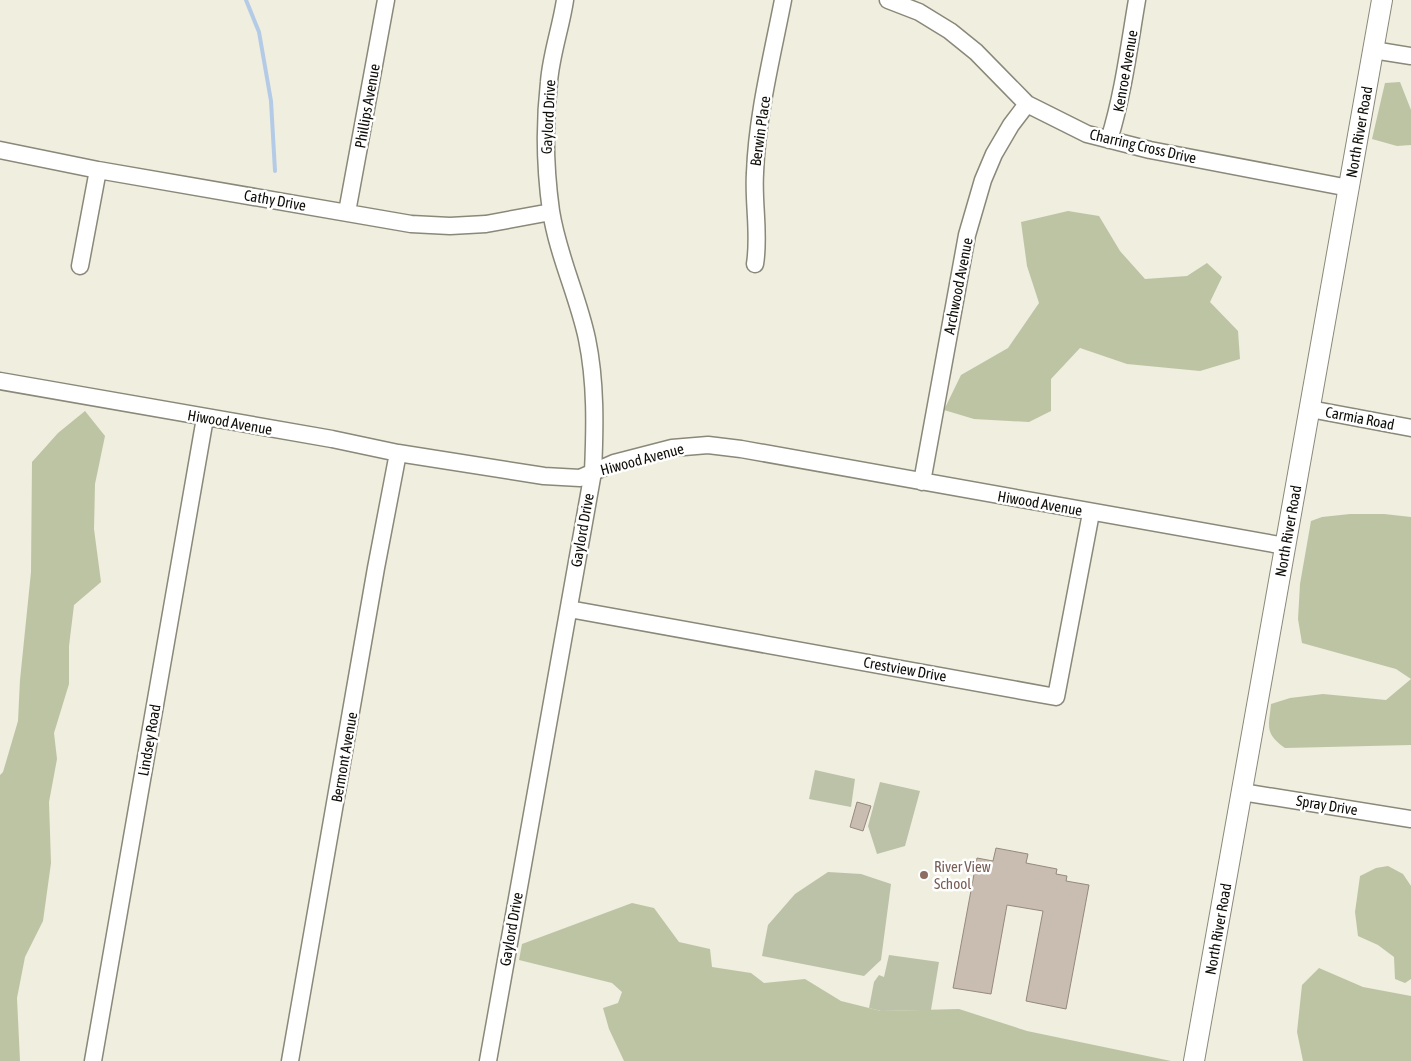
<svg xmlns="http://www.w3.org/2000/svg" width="1411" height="1061" font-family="'Asap Condensed',sans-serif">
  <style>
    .green { fill: #bcc2a7 }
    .forest { fill: #bdc4a3 }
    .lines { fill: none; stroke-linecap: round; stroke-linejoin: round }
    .stream { stroke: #b3cbe6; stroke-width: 4 }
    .building { fill: #c9bcb0; stroke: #958a7e }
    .minor-casing { stroke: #8a8879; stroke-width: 19 }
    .tertiary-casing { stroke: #8a8879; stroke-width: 22 }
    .minor { stroke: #fff; stroke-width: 16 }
    .tertiary { stroke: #fff; stroke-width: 20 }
    .education-dot { fill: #8d6e63; stroke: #fff; stroke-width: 2 }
    .labels { text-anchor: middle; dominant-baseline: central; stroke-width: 5; stroke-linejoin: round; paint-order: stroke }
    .street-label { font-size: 15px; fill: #0e0d08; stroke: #fff }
    .education-label { font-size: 15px; fill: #785e54; stroke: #fff; text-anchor: start }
  </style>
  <rect width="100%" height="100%" fill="#f0eede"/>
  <!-- green -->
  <path class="green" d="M815,770l40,9 -4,28 -42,-8z
    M880,782l40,9 -15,55 -28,8 -9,-28z
    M828,872l33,2 30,10 -10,76 -17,16 -102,-20 6,-31 27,-31z
    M889,955l50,7 -8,48 -50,1 -12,-3 5,-26 5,-7 5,2z"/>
  <!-- forest -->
  <path class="forest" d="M1400,82l11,28v35l-14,1 -25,-7 13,-56z
    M1068,211l31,5 21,35 25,28 42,-3 20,-13 15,14 -12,25 28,29 2,28 -40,12 -73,-7 -47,-16 -29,31v32l-22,11 -55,-3 -30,-9 17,-35 47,-27 31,-45 -12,-37 -6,-44z
    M85,411l20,25 -10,48 -1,45 7,53 -27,23 -5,41v38l-15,49 3,26 -8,43 2,61 -8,58 -18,36 -8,41 3,63h-20v-286l3,-3 15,-51 2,-41 11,-108 1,-110 26,-29z
    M1350,514h34l27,3v162l-15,-10 -94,-26 -4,-24 2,-35 11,-63 11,-4z
    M1411,679v66l-126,3c-21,-15 -16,-21 -14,-44l19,-6 33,-4 63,6z
    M1388,866l15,8 8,12v93l-6,4 -10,-4 -1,-22 -16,-12 -20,-9 -3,-24 5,-36 16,-8z
    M632,903l22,5 25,34 31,7 2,18 39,6 13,10 41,-4 36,22 40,10 78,-2 68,22 144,30h-547l-15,-32 -6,-21 15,-5 4,-11 -10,-9 -93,-23 3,-16z
    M1319,968l44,19 48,9v65h-108l-6,-29 5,-47z"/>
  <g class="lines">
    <!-- stream -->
    <path class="stream" d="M246,0l13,32 12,69 4,70"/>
  </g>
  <!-- building -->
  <path class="building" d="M857,802l14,4 -8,25 -13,-4z
    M996,848l32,6 -2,9 31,6 -1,5 11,2 -1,5 23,4 -23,124 -40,-8 17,-90 -36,-6 -16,89 -38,-6 24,-130 16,3z"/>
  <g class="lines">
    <defs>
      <path id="minor" d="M888,0l31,12 31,19 26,21 51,52 60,30 63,16 199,38
        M1373,50l38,6
        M1109,140c14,-45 20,-93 28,-140
        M0,150l98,20 313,54 39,2 36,-2 65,-12
        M347,212l39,-212
        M755,264c5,-30 -2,-61 0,-91 2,-58 17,-116 28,-173
        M80,266l18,-96
        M0,381l332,58 66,14 146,23 36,2 34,-15 58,-15 36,-3 33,4 544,97
        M1310,409l101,19
        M922,482l45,-247 16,-55 11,-26 17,-29 16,-21
        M569,609l487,88 35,-184
        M1242,792l169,27
        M93,1061l112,-643
        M290,1061l86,-493 22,-115
        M488,1061l105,-589c2,-44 3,-90 -6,-133 -9,-43 -29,-83 -36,-128 -6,-43 -7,-85 -2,-129 2,-27 12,-55 16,-82"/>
      <path id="tertiary" d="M1194,1061l188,-1061"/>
    </defs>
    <!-- minor casing -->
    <use href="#minor" class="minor-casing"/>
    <!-- tertiary casing -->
    <use href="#tertiary" class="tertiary-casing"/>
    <!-- minor -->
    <use href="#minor" class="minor"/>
    <!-- tertiary -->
    <use href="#tertiary" class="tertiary"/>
  </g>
  <!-- markers -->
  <circle class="education-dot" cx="924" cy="875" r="5"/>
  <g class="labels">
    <!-- street labels -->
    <g class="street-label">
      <text transform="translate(1125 71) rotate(-80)">Kenroe Avenue</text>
      <text transform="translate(367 106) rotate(-80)">Phillips Avenue</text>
      <text transform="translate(548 117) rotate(-87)">Gaylord Drive</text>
      <text transform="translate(760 131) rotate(-82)">Berwin Place</text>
      <text transform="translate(1359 132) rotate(-80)">North River Road</text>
      <text transform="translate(1143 146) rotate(13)">Charring Cross Drive</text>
      <text transform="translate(275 200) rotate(10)">Cathy Drive</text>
      <text transform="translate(958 286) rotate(-79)">Archwood Avenue</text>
      <text transform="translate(1360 418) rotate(11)">Carmia Road</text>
      <text transform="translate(230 422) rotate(10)">Hiwood Avenue</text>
      <text transform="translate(642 459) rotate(-15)">Hiwood Avenue</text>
      <text transform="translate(1040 503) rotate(10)">Hiwood Avenue</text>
      <text transform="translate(582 530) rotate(-80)">Gaylord Drive</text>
      <text transform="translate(1288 531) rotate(-80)">North River Road</text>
      <text transform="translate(905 669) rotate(10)">Crestview Drive</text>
      <text transform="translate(149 740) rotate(-80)">Lindsey Road</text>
      <text transform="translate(344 757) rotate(-80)">Bermont Avenue</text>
      <text transform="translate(1327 805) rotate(9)">Spray Drive</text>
      <text transform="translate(511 929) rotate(-80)">Gaylord Drive</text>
      <text transform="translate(1218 929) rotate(-80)">North River Road</text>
    </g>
    <!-- education labels -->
    <g class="education-label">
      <text x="934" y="866">River View<tspan x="934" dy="17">School</tspan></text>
    </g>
  </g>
</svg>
